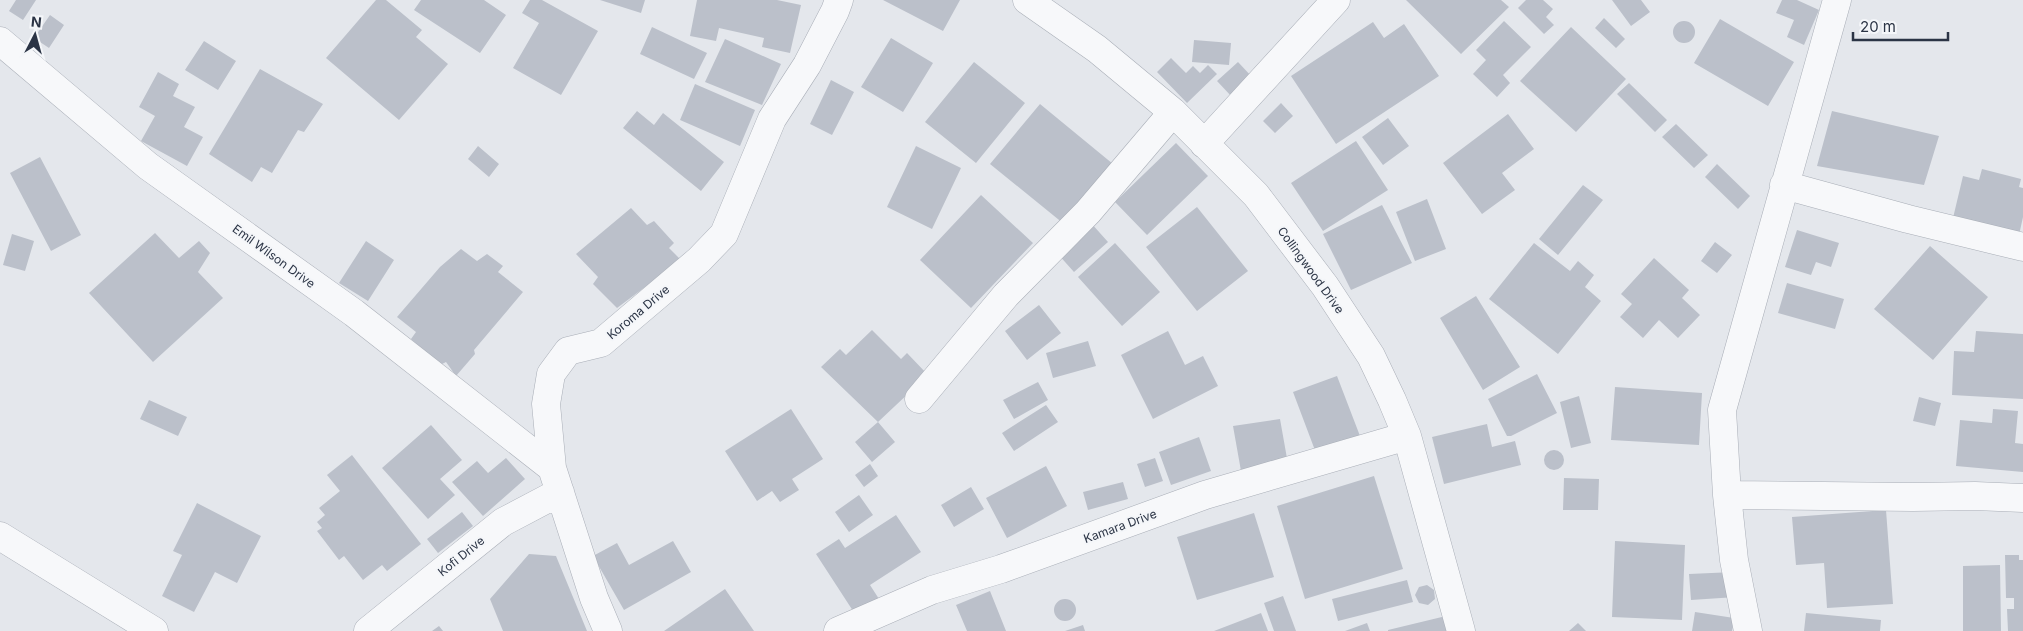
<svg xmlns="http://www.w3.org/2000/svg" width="2023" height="631" font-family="Inter,sans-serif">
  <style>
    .building { fill: #bbc0ca }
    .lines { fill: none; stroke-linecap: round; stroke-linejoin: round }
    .street-casing { stroke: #a9aeb7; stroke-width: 29 }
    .street { stroke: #f7f8fa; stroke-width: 28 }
    .labels { text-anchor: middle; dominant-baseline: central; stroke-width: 4; stroke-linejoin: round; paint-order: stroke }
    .street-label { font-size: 12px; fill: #2b3445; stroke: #f4f6f9 }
  </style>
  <rect width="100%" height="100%" fill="#e4e7ec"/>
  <!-- building -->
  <path class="building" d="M16,0h20l-13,20 -14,-9z
    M376,0h10l36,30 -6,7 32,27 -49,56 -73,-62z
    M421,0h63l22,15 -26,38 -66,-43z
    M530,0h12l56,31 -37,64 -48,-27 26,-45 -17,-10z
    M600,0h45l-4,13z
    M697,0h80l24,5 -11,48 -28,-6 2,-9 -45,-10 -3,13 -26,-5z
    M883,0h77l-17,31z
    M1406,0h95l8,7 -48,47z
    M1526,0h17l10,9 -7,8 8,8 -10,9 -26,-26z
    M1612,0h29l9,12 -19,14z
    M1782,0h15l22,10 -15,35 -17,-8 7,-17 -18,-7z
    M50,15l14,10 -15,23 -15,-10z
    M1604,18l21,21 -9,9 -21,-20z
    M1720,19l74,43 -26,44 -74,-43z
    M1504,21l27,26 -28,28 7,8 -13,14 -24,-23 13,-14 -10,-10z
    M1673 32a11 11 0 1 1 22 0a11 11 0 1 1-22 0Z
    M1373,22l11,16 20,-14 35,52 -103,68 -45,-68z
    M652,27l55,26 -13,26 -54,-25z
    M1571,27l55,52 -50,53 -56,-51z
    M891,38l42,25 -30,49 -42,-25z
    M725,39l56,25 -19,41 -57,-23z
    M1194,40l37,3 -2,22 -37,-3z
    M204,41l32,20 -18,29 -33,-20z
    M1171,58l15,15 7,-7 7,7 8,-8 9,9 -30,29 -30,-31z
    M974,62l51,41 -49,60 -51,-41z
    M1238,62l15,16 -21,19 -15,-16z
    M260,69l63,35 -19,28 -6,-2 -26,43 -11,-6 -9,15 -43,-28z
    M158,72l21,12 -6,12 22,11 -11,20 19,10 -16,29 -46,-25 14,-25 -16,-9z
    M831,80l23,12 -22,43 -22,-11z
    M1629,83l38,37 -12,12 -38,-38z
    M695,84l60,26 -15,36 -60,-26z
    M1281,103l12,13 -18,17 -12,-12z
    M1040,104l73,60 -49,60 -74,-60z
    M637,111l17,14 9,-12 61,49 -23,29 -78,-63z
    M1832,111l107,25 -15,49 -107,-19z
    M1508,114l26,35 -32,24 13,17 -33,24 -39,-51z
    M1388,118l21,28 -26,19 -21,-28z
    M1676,124l32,31 -14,13 -32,-31z
    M1356,141l32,49 -65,41 -32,-48z
    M1176,143l32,33 -61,59 -32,-33z
    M478,146l21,18 -10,13 -21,-18z
    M916,146l45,22 -29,61 -45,-22z
    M40,157l41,78 -30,16 -41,-78z
    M1717,164l33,32 -12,13 -33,-32z
    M1982,169l39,10 -2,8 4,1v29l-4,18 -66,-17 10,-42 16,4z
    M1583,185l20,15 -45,55 -19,-16z
    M981,195l52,48 -62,65 -51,-48z
    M1427,199l19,50 -31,12 -19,-49z
    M1382,205l30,58 -61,27 -28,-56z
    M1197,207l51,64 -51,40 -51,-64z
    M631,208l16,17 7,-4 20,22 -5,5 12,12 -64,48 -24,-24 5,-7 -22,-23z
    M1091,223l17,19 -34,30 -17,-19z
    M1797,230l42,13 -8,24 -15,-5 -5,13 -26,-8z
    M155,233l24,25 20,-17 11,12 -12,19 25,26 -70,64 -64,-69z
    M12,234l22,7 -9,30 -22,-6z
    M366,241l28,19 -26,41 -29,-18z
    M1715,242l17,13 -15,18 -16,-12z
    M1115,243l45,49 -38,34 -44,-49z
    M1534,243l36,28 8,-10 16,14 -9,12 16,14 -43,53 -69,-55z
    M1930,246l58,51 -55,63 -59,-51z
    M461,249l16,12 10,-7 16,12 -5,6 25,20 -49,58 1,4 -19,22 -10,-14 -6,3 -29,-26 5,-7 -19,-15 43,-50z
    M1654,258l35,32 -7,8 18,17 -22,23 -19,-18 -16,18 -23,-21 12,-13 -11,-10z
    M1787,283l57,16 -9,30 -57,-16z
    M1476,296l44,71 -37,23 -43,-72z
    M1039,305l22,28 -34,27 -22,-29z
    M872,330l29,29 6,-6 21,22 -50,47 -57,-55 19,-18 6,6z
    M1168,331l17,34 18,-9 15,30 -65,33 -32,-64z
    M1976,331l47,3v65l-71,-4 2,-44 20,1z
    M1088,341l8,25 -43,12 -7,-25z
    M1537,374l20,39 -46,23h-4l-19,-37z
    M1337,376l23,60 -44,17 -23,-61z
    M1038,382l10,18 -34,19 -11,-19z
    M1615,387l87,6 -3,52 -88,-5z
    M1579,396l12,47 -20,5 -11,-46z
    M1919,397l22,6 -6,23 -22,-5z
    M149,400l38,17 -9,19 -38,-17z
    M1046,405l12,17 -44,29 -12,-18z
    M791,409l32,50 -31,20 7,11 -19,12 -8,-11 -15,10 -32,-50z
    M1993,409l25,2 -3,32 8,1v28l-67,-6 4,-46 32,3z
    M1280,419l8,45 -47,7 -8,-45z
    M878,422l17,20 -23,20 -17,-20z
    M1487,424l5,23 23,-6 6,24 -77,19 -12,-47z
    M431,425l31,35 -22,19 15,16 -27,24 -46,-51z
    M1199,437l12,34 -40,14 -12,-33z
    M1544 460a10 10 0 1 1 20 0a10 10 0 1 1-20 0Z
    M352,455l69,89 -34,27 -5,-6 -19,15 -19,-24 -5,4 -22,-29 5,-3 -5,-6 8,-7 -6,-7 21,-17 -13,-16z
    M506,458l19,21 -42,37 -31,-34 25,-21 11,12z
    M1155,458l8,23 -18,6 -8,-23z
    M870,464l8,12 -14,11 -9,-12z
    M1046,466l21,40 -60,32 -21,-40z
    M1374,476l29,93 -98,30 -28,-93z
    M1564,478l35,1 -1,31h-35z
    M1123,482l5,17 -40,11 -5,-18z
    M971,487l13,22 -30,18 -13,-22z
    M859,495l14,20 -24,17 -14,-20z
    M197,503l64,33 -24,47 -22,-11 -21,40 -32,-16 20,-41 -9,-4z
    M1886,510l7,94 -66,4 -3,-45 -28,2 -4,-48z
    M462,512l11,14 -35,27 -11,-14z
    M1254,513l20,64 -77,23 -20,-63z
    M896,515l25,37 -51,33 9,14 -24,15 -39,-60 23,-15 6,9z
    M673,541l18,31 -67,38 -31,-54 24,-13 12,22z
    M1615,541l70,4 -3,75 -70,-3z
    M529,554l27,2 31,75h-84l-13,-32z
    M2005,555h14v5h4v71h-15l-1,-22h7v-11h-8z
    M2000,565l1,66h-38v-65z
    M1734,572l2,25 -45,3 -2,-26z
    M1407,580l6,22 -75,19 -6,-22z
    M1427,585l7,5 1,9 -7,6 -9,-2 -4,-8 4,-8z
    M725,589l29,42h-90z
    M990,591l16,40h-39l-11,-26z
    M1283,596l13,35h-22l-10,-28z
    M1054 610a11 11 0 1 1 22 0a11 11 0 1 1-22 0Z
    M1695,612l39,6 -2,13h-40z
    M1261,613l7,18h-54z
    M1806,613l75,7 -1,11h-76z
    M1446,616l4,15h-62v-1z
    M1367,623l3,8h-25z
    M1578,623l8,8h-17z
    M1083,625l2,6h-20z
    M439,626l4,5h-11z"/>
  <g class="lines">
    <defs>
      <path id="street" d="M1027,0l70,49 76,63 83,83 69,91 46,70 21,44 15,36 54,195
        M0,41l148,125 206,147 198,155
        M1204,144l132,-144
        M1784,185l124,34 115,28
        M919,399l87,-104 82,-83 85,-100
        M1727,495l186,2 62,-1 48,2
        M0,536l154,95
        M368,631l135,-109 57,-30
        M608,631l-14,-33 -42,-130 -6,-64 5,-30 17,-23 33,-8 98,-83 25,-26 48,-115 35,-54 28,-54 4,-11
        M838,631l94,-41 69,-21 204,-74 202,-59
        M1748,631l-14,-71 -7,-65 -5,-85 115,-410"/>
    </defs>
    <!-- street casing -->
    <use href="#street" class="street-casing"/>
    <!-- street -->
    <use href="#street" class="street"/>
  </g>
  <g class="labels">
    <!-- street labels -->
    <g class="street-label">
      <text transform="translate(274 256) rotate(36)">Emil Wilson Drive</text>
      <text transform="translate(1311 270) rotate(54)">Collingwood Drive</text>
      <text transform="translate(638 312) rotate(-40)">Koroma Drive</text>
      <text transform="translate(1120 526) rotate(-20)">Kamara Drive</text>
      <text transform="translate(461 556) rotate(-39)">Kofi Drive</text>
    </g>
  </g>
  <!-- north arrow -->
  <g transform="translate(35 35) rotate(6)" stroke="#f4f6f9" stroke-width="4" paint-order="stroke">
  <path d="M0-4L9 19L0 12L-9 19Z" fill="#2b3445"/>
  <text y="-8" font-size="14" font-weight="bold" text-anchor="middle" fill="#2b3445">N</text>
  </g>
  <!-- scale -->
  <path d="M1853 32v8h95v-8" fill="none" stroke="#2b3445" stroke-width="2.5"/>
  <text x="1860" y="32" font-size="15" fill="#2b3445" stroke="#f4f6f9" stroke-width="4" paint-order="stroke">20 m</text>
</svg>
